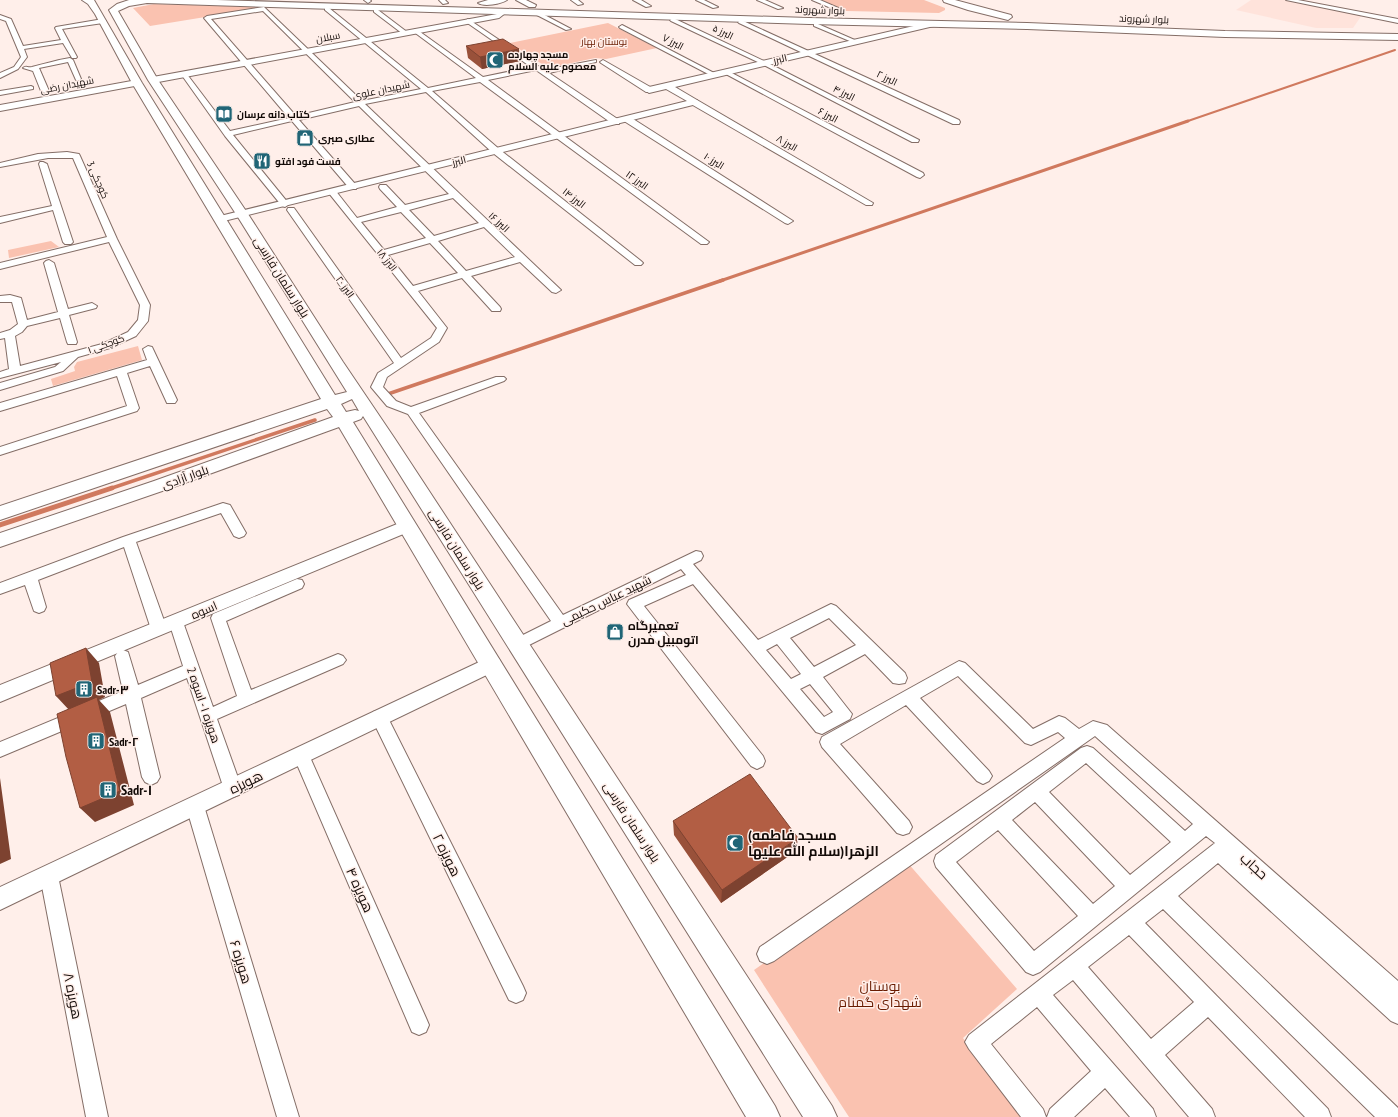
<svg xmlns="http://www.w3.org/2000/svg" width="1398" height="1117" font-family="'PT Sans Narrow',Cairo,sans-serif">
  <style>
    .built { fill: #ffe3db }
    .green { fill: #fac2b0 }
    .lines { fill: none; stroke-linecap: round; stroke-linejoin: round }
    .stream-far3 { stroke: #d0795e; stroke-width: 2 }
    .stream-far2 { stroke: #d0795e; stroke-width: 3 }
    .stream-far1 { stroke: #d0795e; stroke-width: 3.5 }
    .stream { stroke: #d0795e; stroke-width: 5 }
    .minor-casing { stroke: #846e67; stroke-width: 2 }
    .tertiary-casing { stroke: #846e67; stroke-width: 2 }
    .secondary-casing { stroke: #846e67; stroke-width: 2 }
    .minor { fill: #fff; fill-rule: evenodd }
    .tertiary { fill: #fff; fill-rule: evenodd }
    .secondary { fill: #fff; fill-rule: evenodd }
    .wall { fill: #99513a }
    .shaded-wall { fill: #7d4230 }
    .building { fill: #b25e44; stroke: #7d4230 }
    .labels { text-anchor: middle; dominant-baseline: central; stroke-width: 3; stroke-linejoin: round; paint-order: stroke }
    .far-street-label { font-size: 10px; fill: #120a07; stroke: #ffefea }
    .far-park-label { font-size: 10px; fill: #6a1c00; stroke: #ffefea }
    .far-poi-label { font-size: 10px; font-weight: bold; fill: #120a07; stroke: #ffefea; text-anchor: start }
    .street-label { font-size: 12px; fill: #120a07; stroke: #ffefea }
    .poi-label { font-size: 12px; font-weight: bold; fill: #120a07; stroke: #ffefea; text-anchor: start }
    .near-street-label { font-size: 14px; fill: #120a07; stroke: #ffefea }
    .near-poi-label { font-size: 14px; font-weight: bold; fill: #120a07; stroke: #ffefea; text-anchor: start }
    .near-park-label { font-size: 14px; fill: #6a1c00; stroke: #ffefea }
  </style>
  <rect width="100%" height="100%" fill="#ffefea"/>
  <!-- built -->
  <path class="built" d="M1251,0h53l60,12 -11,16h-37l-80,-18z"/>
  <!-- green -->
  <path class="green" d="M820,0h104l21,8v2l-6,3 -93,-2z
    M154,4l113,3 -117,19 -17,-18z
    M608,23l49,25 -51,11 -11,-1 -47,10 -38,-25z
    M51,241l8,6 -50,11 -1,-8z
    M138,346l4,14 -89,26 -2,-7 24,-8 -1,-4 3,-5z
    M907,862l110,127 -54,49 59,79h-173l-95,-147z"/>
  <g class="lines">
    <!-- stream-far3 -->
    <path class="stream-far3" d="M1185,122l210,-72"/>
    <!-- stream-far2 -->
    <path class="stream-far2" d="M720,281l468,-160"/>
    <!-- stream-far1 -->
    <path class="stream-far1" d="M385,395l338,-115
      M109,489l206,-69"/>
    <!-- stream -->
    <path class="stream" d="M0,525l112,-37"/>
    <defs>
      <path id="minor" d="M364,0h6l1,1 -3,2z
        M439,0h6l3,3 -5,1z
        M571,0h7l5,4 -5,1z
        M633,0h8l10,6 -5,1z
        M696,0h8l14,7 -5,1z
        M757,0h8l18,8 -5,1z
        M812,0h8l23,10 -5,1z
        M1286,0h12l100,19v4z
        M264,7l98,94 59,-12 -96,-79v-2h4l99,80 48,-10 -62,-46v-2l2,-1 67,48 48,-10 -65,-45 -1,-1 3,-2 76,51 52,-10v2l-47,11 70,47v4h-6l-77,-54 -48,10 221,162 -2,2h-6l-221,-162 -48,9 67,58 142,112 2,2 -2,2h-6l-142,-112 -67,-61 -61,12 196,186 -5,3 -4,-1 -32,-30 -49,14 29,31 1,2 -1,2h-8l-30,-33 -44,13 29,37 -8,14 -52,35 -4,10 13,14 15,6 85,-30h8l2,2 -2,2 -85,32 144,202 133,-64 5,1 2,4 -2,4 -8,4 65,76 73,-36 5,2 69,67 2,5 -2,5 -6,1 -6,-1 -28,-29 -42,23 29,37 -2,5 -28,15 -6,-2 -123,-148 -49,22 119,150 2,5 -2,5 -6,3 -6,-3 -124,-162 2,-4 57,-25 -5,-6 -158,79 -5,2 -5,-2 -3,-4 3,-4 38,-19 -143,-207 -21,-8 -16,-19 7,-14 16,-10 -107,-153 1,-2h6l107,150 30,-20 6,-10 -109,-136 4,-3 3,1 22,28 40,-11 -17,-18 -1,-2 1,-2h6l19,20 44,-11 -90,-88 -60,14 57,65 1,2 -1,2h-6l-58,-68 -59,14 56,69 -4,3 -3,-1 -57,-70 -44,-62 5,-1 44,58 59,-13 -85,-100 3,-2zM263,11l92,91 -59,14 -85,-97zM453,198l26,25 -45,13 -25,-26zM401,212l25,26 -42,12 -23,-28zM484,227l31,30 -49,14 -28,-30zM430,243l28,30 -45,13 -25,-31zM829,618l27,27 -42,22 -24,-29zM777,644l24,30 -10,5 -25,-29zM810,684l23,28 -9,5 -24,-28z
        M374,10h4l29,22v2h-4l-29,-22z
        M533,11h4l34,18 -5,1 -33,-17z
        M0,15l11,4 12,27 38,-6 -6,-12 1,-1 47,-8 3,2 -3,2 -41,6 15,28 -1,1h-4l-9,-15 -39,6 3,8 -9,12 -18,9v-5l14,-6 7,-10 -15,-36 -6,-2z
        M673,18l93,44 153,78 -1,2h-6l-150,-78 -91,-43 -1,-1z
        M741,20l218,100 1,2 -1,2h-6l-214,-101 -1,-1z
        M814,24h4l39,17 -5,1 -38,-16z
        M622,25l94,49 1,1 -5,1 -92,-48 -1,-1z
        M70,58l3,2 8,19 -1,1h-4l-8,-18 -29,6 10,23 -4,2 -4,-2 -8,-20 -10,-3c3,-3 4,0 9,-1 12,-3 25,-7 38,-9z
        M603,60l49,28 1,2 -4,2h-3l-45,-29 -1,-1z
        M726,70l197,103 1,2 -4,3 -3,-1 -193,-104 -1,-1z
        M31,86l2,1v2l-33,6v-4z
        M691,100h6l176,103 -1,2h-6l-175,-101z
        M624,117h6l163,104 -5,3 -3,-1 -161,-102z
        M67,152l12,2 1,2 37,83 33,66 -2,16 -12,15 -26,12 -32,9 -15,14 -63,19v-7l55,-16 6,-5 -61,16v-6l9,-3 -4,-31 -5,1v-6l10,-3 8,-6 -6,-22h-12v-6l10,-1 11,3 6,22 31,-8 -14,-49 2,-2 3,-1 5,3 14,46 24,-6 5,3 -1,2 -27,7 8,27 -1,2h-8l-1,-2 -7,-24 -33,8 -5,6 -7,4 5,30 82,-22 26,-12 10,-12 2,-15 -31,-63 -109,27v-6l107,-26 -34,-79h-25l-48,9v-4l38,-9z
        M40,162h3l4,2 26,78 -2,2h-6l-2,-2 -10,-32 -53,13v-6l52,-11 -13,-42z
        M148,346l4,1 25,53 -2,3h-8l-17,-37 -23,7 12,35 -2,3 -137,44v-8l127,-41 -10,-30 -117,35v-8l147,-43 -4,-11z
        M223,503l7,2 16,28 -2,3 -5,2 -5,-2 -13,-23 -85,29 31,87 -3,4 -5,2 -5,-2 -3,-4 -27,-82 -86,33 8,27 -2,4 -5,2 -5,-2 -9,-26 -25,9v-11l123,-46z
        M297,579l5,1 2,4 -2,4 -76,33 25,69 87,-36 5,2 3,4 -3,4 -126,55 25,70 -3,6 -6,2 -6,-2 -3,-6 -37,-111 -46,20 19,79 -3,5 -6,3 -6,-3 -3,-5 -16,-73 -126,53v-15l123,-51 -8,-35 3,-4 5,-2 5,2 10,33 45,-19 -14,-44 2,-4 5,-2 5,2 2,4 30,85 24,-11 -26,-78 2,-4z
        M959,661l6,2 68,66 26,-13 6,2 14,11 14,-8 14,4 291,256v43l-7,-3 -173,-158 -40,33 220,212v9h-23l-212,-208 -18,14 183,186 3,8h-26l-97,-100 -43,38 47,54 3,8h-26l-116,-137 -20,15 100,114 3,8h-26l-25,-29 -31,29h-27l3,-8 41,-38 -54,-64 -46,37 52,65 3,8h-25l-52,-68 -4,-7 4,-7 246,-192 -9,-7 -166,136 -7,3 -7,-3 -90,-105 -2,-6 2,-6 145,-107 6,-2 6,2 92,83 8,-7 -98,-88 -321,225 -7,3 -7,-3 -3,-7 3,-7 305,-209 -7,-6 -27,13 -6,-2 -67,-67 -38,22 69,73 3,5 -3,5 -6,3 -6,-3 -71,-76 -66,39 69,77 3,6 -3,6 -6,2 -6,-2 -75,-86 -2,-5 2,-5zM1086,763l85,79 -41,33 -81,-83zM1035,802l80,84 -22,18 -81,-84zM998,830l80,86 -44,35 -78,-89zM1129,935l65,67 -43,37 -63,-72z
        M379,710l6,2 138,274 3,7 -3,7 -7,3 -7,-3 -138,-283 2,-5z
        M301,748l6,2 2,5 117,263 3,7 -3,7 -7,3 -7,-3 -119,-277 2,-5z
        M195,798l6,2 3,6 95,311h-22l-91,-311 3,-6z
        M49,867l7,3 2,6 50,241h-22l-46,-241 2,-6z"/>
      <path id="tertiary" d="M488,0h19c-6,4 -23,7 -29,3z
        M516,0h10l10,5 -1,2h-6z
        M501,9h6l1,2 -9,7 -346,65 -4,-3 4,-3 344,-63z
        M931,22h3v4l-259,61 22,13 1,2 -1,2 -477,118 -5,-3 1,-2 471,-116 -21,-12 -17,4 -4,-3 4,-3z
        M137,80l3,1 1,2 -1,2 -140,26v-6z
        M407,520l6,2 2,4 -2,4 -413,172v-17z
        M492,656l7,3 2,5 -2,5 -499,241v-23z"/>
      <path id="secondary" d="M82,0h12l48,83 193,312 12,-3 -111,-178 -88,-134 -39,-70 8,-6 12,-4h88l592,18 218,5 198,8 173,3v6l-173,-3 -198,-8 -218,-5 -662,-21 -18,3 -11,5 40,69 90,134 95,148 52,77 437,667 5,11h-34l-440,-701 -2,3 -8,3 422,684 5,11h-34l-407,-690 -171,62 -168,58v-14l154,-52 179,-64 -6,-8 -327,111v-14l321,-107 -189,-316 -37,-69 -7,-10zM352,399l7,12 -4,-1 -9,2 -5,-8z
        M943,0h12l56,15 1,2 -4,3 -40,-10 -24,-8z"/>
    </defs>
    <!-- minor casing -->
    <use href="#minor" class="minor-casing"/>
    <!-- tertiary casing -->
    <use href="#tertiary" class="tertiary-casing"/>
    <!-- secondary casing -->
    <use href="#secondary" class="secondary-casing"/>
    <!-- minor -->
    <use href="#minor" class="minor"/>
    <!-- tertiary -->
    <use href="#tertiary" class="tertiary"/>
    <!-- secondary -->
    <use href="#secondary" class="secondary"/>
  </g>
  <!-- wall -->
  <path class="wall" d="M466,46l54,15 -38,8 -14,-11z
    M673,821l123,30 -75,52 -47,-68z"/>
  <!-- shaded-wall -->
  <path class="shaded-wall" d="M519,49l1,12 -38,8 -2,-12z
    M86,648l13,15 6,34 -6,3 11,12 24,93 -39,17 -15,-14 -10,-97 -14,-15z
    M0,778l11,81 -11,5z
    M798,838l-2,13 -75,52 1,-13z"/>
  <!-- building -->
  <path class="building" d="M503,39l16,10 -39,8 -14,-11z
    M86,648l6,34 -36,14 -6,-33z
    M97,697l23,94 -40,17 -14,-51 -9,-43z
    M750,774l48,64 -76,52 -49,-69z"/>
  <!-- icons -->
  <defs>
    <symbol id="mosque-square" viewBox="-11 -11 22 22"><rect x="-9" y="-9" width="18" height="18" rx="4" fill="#206576" stroke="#ffefea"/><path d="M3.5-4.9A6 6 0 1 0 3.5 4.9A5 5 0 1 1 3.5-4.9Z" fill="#fff"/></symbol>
    <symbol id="library-square" viewBox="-11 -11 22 22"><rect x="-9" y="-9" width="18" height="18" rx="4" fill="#206576" stroke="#ffefea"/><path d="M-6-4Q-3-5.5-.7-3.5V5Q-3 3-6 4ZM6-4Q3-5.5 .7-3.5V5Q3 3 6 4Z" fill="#fff"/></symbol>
    <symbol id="shop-square" viewBox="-11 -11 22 22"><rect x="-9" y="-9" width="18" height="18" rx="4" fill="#206576" stroke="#ffefea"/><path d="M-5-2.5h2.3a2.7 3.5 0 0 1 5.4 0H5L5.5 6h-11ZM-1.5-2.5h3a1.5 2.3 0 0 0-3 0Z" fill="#fff"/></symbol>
    <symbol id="restaurant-square" viewBox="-11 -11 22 22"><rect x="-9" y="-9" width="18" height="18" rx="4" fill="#206576" stroke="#ffefea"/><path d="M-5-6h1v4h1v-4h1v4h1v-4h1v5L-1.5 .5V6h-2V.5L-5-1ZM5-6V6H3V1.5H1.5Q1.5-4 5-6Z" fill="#fff"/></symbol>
    <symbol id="building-square" viewBox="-11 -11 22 22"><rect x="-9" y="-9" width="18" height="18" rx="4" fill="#206576" stroke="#ffefea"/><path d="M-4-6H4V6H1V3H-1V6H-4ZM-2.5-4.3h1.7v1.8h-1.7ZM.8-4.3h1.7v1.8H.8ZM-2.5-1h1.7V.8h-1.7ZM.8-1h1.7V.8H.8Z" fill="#fff"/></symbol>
  </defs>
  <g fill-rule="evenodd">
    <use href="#mosque-square" x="485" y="50" width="20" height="20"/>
    <use href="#library-square" x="214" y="104" width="20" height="20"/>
    <use href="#shop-square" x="295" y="128" width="20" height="20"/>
    <use href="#restaurant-square" x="252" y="151" width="20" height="20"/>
    <use href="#shop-square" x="605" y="622" width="20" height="20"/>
    <use href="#building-square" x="74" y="679" width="20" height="20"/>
    <use href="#building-square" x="86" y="731" width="20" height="20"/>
    <use href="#building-square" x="98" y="780" width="20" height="20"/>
    <use href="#mosque-square" x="725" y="833" width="20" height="20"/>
  </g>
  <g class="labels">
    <!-- far-street labels -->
    <g class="far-street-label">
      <text transform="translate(820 10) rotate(2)">بلوار شهروند</text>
      <text transform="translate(1144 19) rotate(2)">بلوار شهروند</text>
      <text transform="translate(723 32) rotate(26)">البرز ۵</text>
      <text transform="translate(328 37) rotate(-11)">سبلان</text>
      <text transform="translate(673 42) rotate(28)">البرز ۷</text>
      <text transform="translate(780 59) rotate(-13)">البرز</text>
      <text transform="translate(887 78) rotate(26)">البرز ۲</text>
      <text transform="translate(67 85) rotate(-11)">شهیدان رضی</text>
      <text transform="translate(381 90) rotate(-12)">شهیدان علوی</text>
      <text transform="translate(844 93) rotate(27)">البرز ۴</text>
      <text transform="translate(828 115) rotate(28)">البرز ۶</text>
      <text transform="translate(787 143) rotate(30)">البرز ۸</text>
      <text transform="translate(459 161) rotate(-14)">البرز</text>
      <text transform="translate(714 161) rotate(32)">البرز ۱۰</text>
      <text transform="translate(98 180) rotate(66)">کوچکی 3</text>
      <text transform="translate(637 180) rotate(36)">البرز ۱۲</text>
      <text transform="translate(574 198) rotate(38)">البرز ۱۴</text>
      <text transform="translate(499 222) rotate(43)">البرز ۱۶</text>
      <text transform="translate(387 260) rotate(51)">البرز ۱۸</text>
      <text transform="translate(345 287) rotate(54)">البرز ۲۰</text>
      <text transform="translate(106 344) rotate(-20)">کوچکی ۱</text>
    </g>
    <!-- far-park labels -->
    <g class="far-park-label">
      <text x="604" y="41">بوستان بهار</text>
    </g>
    <!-- far-poi labels -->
    <g class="far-poi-label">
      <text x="508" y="54">مسجد چهارده<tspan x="508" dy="12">معصوم علیه السلام</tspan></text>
      <text x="237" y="114">کتاب دانه عرسان</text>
      <text x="318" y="138">عطاری صبری</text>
      <text x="275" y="161">فست فود افتو</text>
    </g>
    <!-- street labels -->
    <g class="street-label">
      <text transform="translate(282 277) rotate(58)">بلوار سلمان فارسی</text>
      <text transform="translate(185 477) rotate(-20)">بلوار آزادی</text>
      <text transform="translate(457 549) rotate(58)">بلوار سلمان فارسی</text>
      <text transform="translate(606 600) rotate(-26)">شهید عباس حکیمی</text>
      <text transform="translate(204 610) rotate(-23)">اسوه</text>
      <text transform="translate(204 705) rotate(71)">هویزه ۱ - اسوه 2</text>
      <text transform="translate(632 822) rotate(57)">بلوار سلمان فارسی</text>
    </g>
    <!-- poi labels -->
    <g class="poi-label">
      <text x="628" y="625">تعمیرگاه<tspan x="628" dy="14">اتومبیل مدرن</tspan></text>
      <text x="97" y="689">Sadr-۳</text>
      <text x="109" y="741">Sadr-۲</text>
    </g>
    <!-- near-street labels -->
    <g class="near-street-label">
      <text transform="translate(246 782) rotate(-26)">هویزه</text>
      <text transform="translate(447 855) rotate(64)">هویزه ۲</text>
      <text transform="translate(1254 866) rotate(42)">حجاب</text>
      <text transform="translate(360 890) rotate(66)">هویزه ۴</text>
      <text transform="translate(241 962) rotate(73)">هویزه ۶</text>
      <text transform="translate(73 996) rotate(79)">هویزه ۸</text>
    </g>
    <!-- near-poi labels -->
    <g class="near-poi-label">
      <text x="121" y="790">Sadr-۱</text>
      <text x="748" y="835">(مسجد فاطمه<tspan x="748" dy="16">الزهرا(سلام الله علیها</tspan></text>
    </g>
    <!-- near-park labels -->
    <g class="near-park-label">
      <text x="880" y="986">بوستان<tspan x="880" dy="16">شهدای گمنام</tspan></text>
    </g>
  </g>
</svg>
